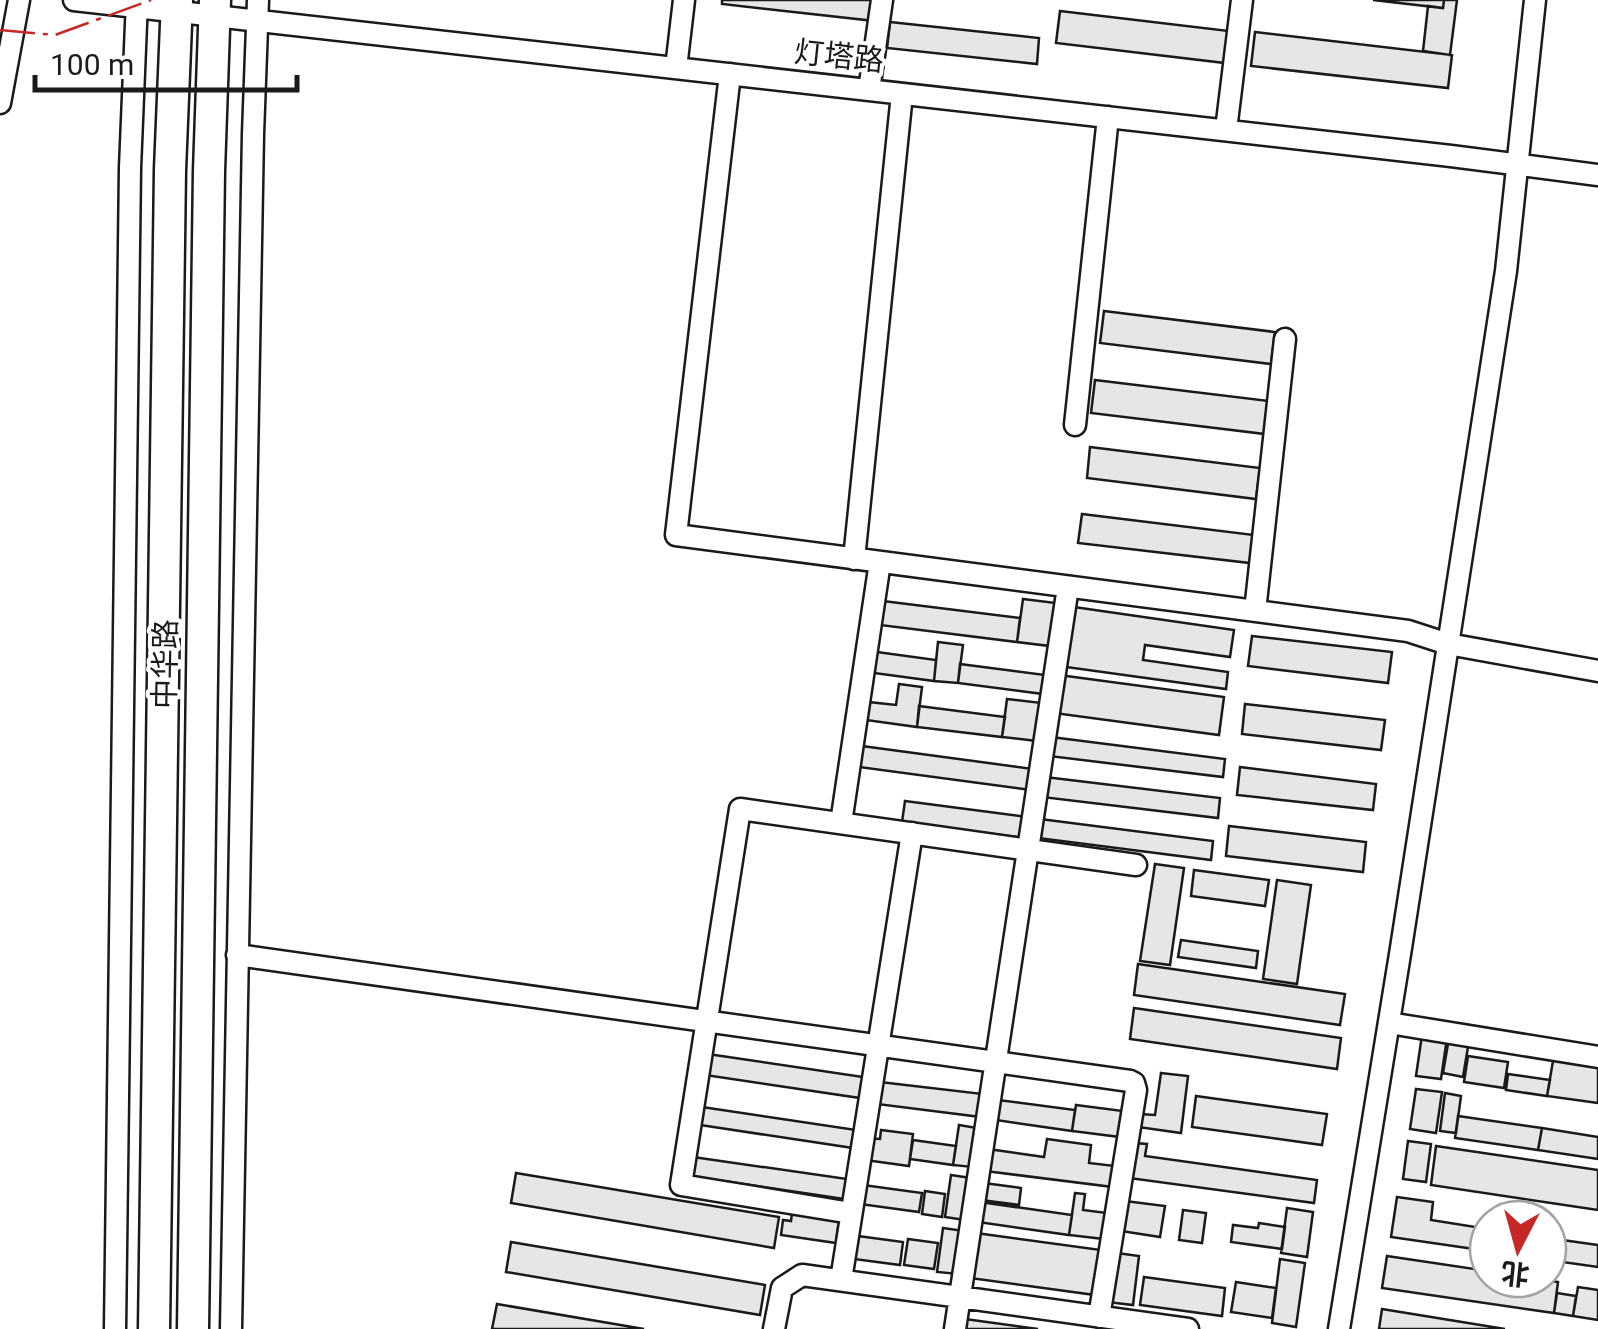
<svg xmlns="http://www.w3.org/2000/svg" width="1598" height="1329" font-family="Roboto,'Noto Sans SC',sans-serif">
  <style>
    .building { fill: #e6e6e6; stroke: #1a1a1a; stroke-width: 2.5 }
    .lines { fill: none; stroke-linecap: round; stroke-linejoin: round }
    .minor-casing { stroke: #1a1a1a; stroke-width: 25 }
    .highway-casing { stroke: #1a1a1a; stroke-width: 35 }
    .minor { stroke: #fff; stroke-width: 20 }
    .highway { stroke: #fff; stroke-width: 30 }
    .power { stroke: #c62828; stroke-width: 2.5; stroke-dasharray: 35 8 5 8; stroke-linecap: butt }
    .labels { text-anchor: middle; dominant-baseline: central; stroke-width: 8; stroke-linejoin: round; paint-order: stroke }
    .street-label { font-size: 30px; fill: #1a1a1a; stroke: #fff }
  </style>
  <rect width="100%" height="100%" fill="#fff"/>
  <!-- building -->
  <path class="building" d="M722,0h155l-2,21 -153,-17z
    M1373,0h71l-1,8z
    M1444,0h13l-7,55 -27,-4 5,-45 15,2z
    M1060,11l169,20 -4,32 -169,-20z
    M890,22l149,16 -2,26 -150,-16z
    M1255,32l197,23 -4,33 -197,-22z
    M1104,311l171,21 -4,32 -171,-21z
    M1095,380l174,21 -4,33 -174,-21z
    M1090,447l170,21 -4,31 -169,-21z
    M1082,514l172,21 -4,28 -172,-20z
    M1023,599l33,4 -6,43 -33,-4z
    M883,601l137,17 -3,24 -137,-17z
    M1074,607l160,23 -4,27 -85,-12 -2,15 85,12 -2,17 -160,-22z
    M1252,636l140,16 -4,31 -140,-17z
    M938,642l25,3 -5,38 -24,-2z
    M877,652l59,8 -2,21 -60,-8z
    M960,664l85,11 -2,19 -85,-11z
    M1059,675l165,22 -5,38 -165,-22z
    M899,684l23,3 -5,40 -51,-7 2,-18 28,3z
    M1007,699l35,4 -5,38 -35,-4z
    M1245,704l140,16 -4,30 -139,-16z
    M919,706l86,11 -3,20 -85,-10z
    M1051,737l174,22 -2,18 -174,-21z
    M862,746l171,23 -2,21 -172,-23z
    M1240,767l136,17 -3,26 -136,-15z
    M1045,777l175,21 -2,20 -176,-21z
    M905,801l122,16 -3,21 -122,-16z
    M1040,819l173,22 -2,19 -173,-22z
    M1229,826l137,16 -3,30 -137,-16z
    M1155,864l29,4 -14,97 -30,-4z
    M1194,870l75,10 -4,26 -74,-10z
    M1277,880l34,5 -14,99 -34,-5z
    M1181,940l77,11 -2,17 -78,-11z
    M1138,964l207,30 -5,31 -206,-30z
    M1134,1008l207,30 -4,31 -207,-30z
    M1422,1035l25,3 -6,41 -25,-3z
    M1449,1038l20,3 -6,36 -20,-4z
    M708,1054l155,23 -3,21 -155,-23z
    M1554,1055l44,6v42l-51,-7z
    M1468,1056l40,6 -4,26 -40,-6z
    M1161,1073l27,3 -7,57 -43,-6 2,-13 15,1z
    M1508,1074l42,6 -3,16 -41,-6z
    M880,1082l103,12 -2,23 -104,-13z
    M1416,1089l26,3 -6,41 -26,-4z
    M1445,1093l16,3 -5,37 -16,-2z
    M1196,1096l131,18 -5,31 -130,-18z
    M998,1100l77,10 -3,21 -76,-11z
    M1076,1105l47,6 -3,26 -48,-6z
    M702,1107l154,23 -3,18 -153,-23z
    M1458,1116l84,12 -4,22 -83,-12z
    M959,1125l18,3 -5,39 -19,-2z
    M1542,1128l56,9v22l-60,-9z
    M881,1130l32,4 -4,32 -44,-6 3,-22 12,1z
    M1047,1139l44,6 -2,18 26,3 -2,21 -128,-16 3,-22 56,8z
    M913,1140l43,6 -3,19 -43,-6z
    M1408,1141l23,3 -5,38 -23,-3z
    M1134,1143l13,1 -2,12 172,24 -3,23 -185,-25z
    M1436,1146l162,24v40l-167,-25z
    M693,1157l154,22 -3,20 -154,-23z
    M516,1173l263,44 -5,31 -263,-45z
    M951,1175l20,3 -6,42 -20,-3z
    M984,1183l37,5 -2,17 -38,-5z
    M863,1185l59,8 -3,19 -59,-8z
    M925,1191l20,3 -3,23 -20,-3z
    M1075,1193l10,1 -2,16 24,3 -3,26 -35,-4z
    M1397,1197l36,5 -2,18 57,9v22l-97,-14z
    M1125,1201l40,5 -5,31 -39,-6z
    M980,1202l92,13 -3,20 -91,-13z
    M1287,1208l26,4 -6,45 -26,-4z
    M1183,1210l23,3 -4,30 -23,-3z
    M792,1213l47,7 -3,23 -55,-8 2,-15 8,1z
    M1259,1223l26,4 -3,22 -51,-7 2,-17 25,3z
    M943,1228l21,3 -6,43 -21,-2z
    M976,1233l125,17 -6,45 -125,-17z
    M858,1236l45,6 -3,23 -46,-6z
    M1548,1238l50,7v22l-50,-7z
    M908,1239l30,4 -4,26 -30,-4z
    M511,1242l254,43 -5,30 -254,-43z
    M1117,1253l22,3 -6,49 -26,-3z
    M1387,1256l101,15v8h52l18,3 -4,31 -172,-25z
    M1280,1259l25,4 -9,64 -24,-4z
    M1144,1277l81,11 -3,28 -82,-11z
    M1236,1282l40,6 -4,30 -41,-6z
    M1578,1287l20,3v30l-25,-4z
    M1557,1293l19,3 -3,20 -19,-3z
    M497,1304l147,25h-152z
    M1382,1309l123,20h-126z
    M965,1319l73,10h-74z"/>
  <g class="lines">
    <defs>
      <path id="minor" d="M74,0l1377,156 147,19
        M676,68l8,-68
        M730,74l-54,461 732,96 40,13 150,27
        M869,90l13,-90
        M0,103l19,-103
        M1226,130l16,-130
        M1075,425l33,-308
        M854,559l48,-465
        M1255,611l30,-272
        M841,823l39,-261
        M237,955l893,126 4,2 2,7 -37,227
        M1389,1023l209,34
        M851,1213l-170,-28 59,-376 396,56
        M841,1280l71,-447
        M115,1329l15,-1161 7,-168
        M231,1329l22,-1195 5,-134
        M774,1329l8,-41 20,-13 386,54
        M955,1329l113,-742
        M1339,1329l62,-381 105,-677 29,-271"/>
      <path id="highway" d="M154,1329l16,-1159 7,-170
        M193,1329l16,-1158 6,-171"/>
    </defs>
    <!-- minor casing -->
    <use href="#minor" class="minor-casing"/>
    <!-- highway casing -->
    <use href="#highway" class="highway-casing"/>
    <!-- minor -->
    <use href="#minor" class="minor"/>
    <!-- highway -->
    <use href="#highway" class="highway"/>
    <!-- power -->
    <path class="power" d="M0,30l55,5 96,-35"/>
  </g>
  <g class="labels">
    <!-- street labels -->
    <g class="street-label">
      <text transform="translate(839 56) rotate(6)">灯塔路</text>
      <text transform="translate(165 664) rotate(-89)">中华路</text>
    </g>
  </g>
  <!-- north arrow -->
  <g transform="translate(1518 1249) rotate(186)"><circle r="48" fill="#ffffff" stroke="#a3a3a3" stroke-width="2.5"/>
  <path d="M0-8L18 38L0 25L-18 38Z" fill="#c62828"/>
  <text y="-15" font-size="28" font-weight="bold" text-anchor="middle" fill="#1a1a1a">北</text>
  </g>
  <!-- scale -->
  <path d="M35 75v15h262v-15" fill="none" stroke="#1a1a1a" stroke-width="5"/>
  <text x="50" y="75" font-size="30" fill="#1a1a1a" stroke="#ffffff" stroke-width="8" paint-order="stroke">100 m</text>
</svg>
